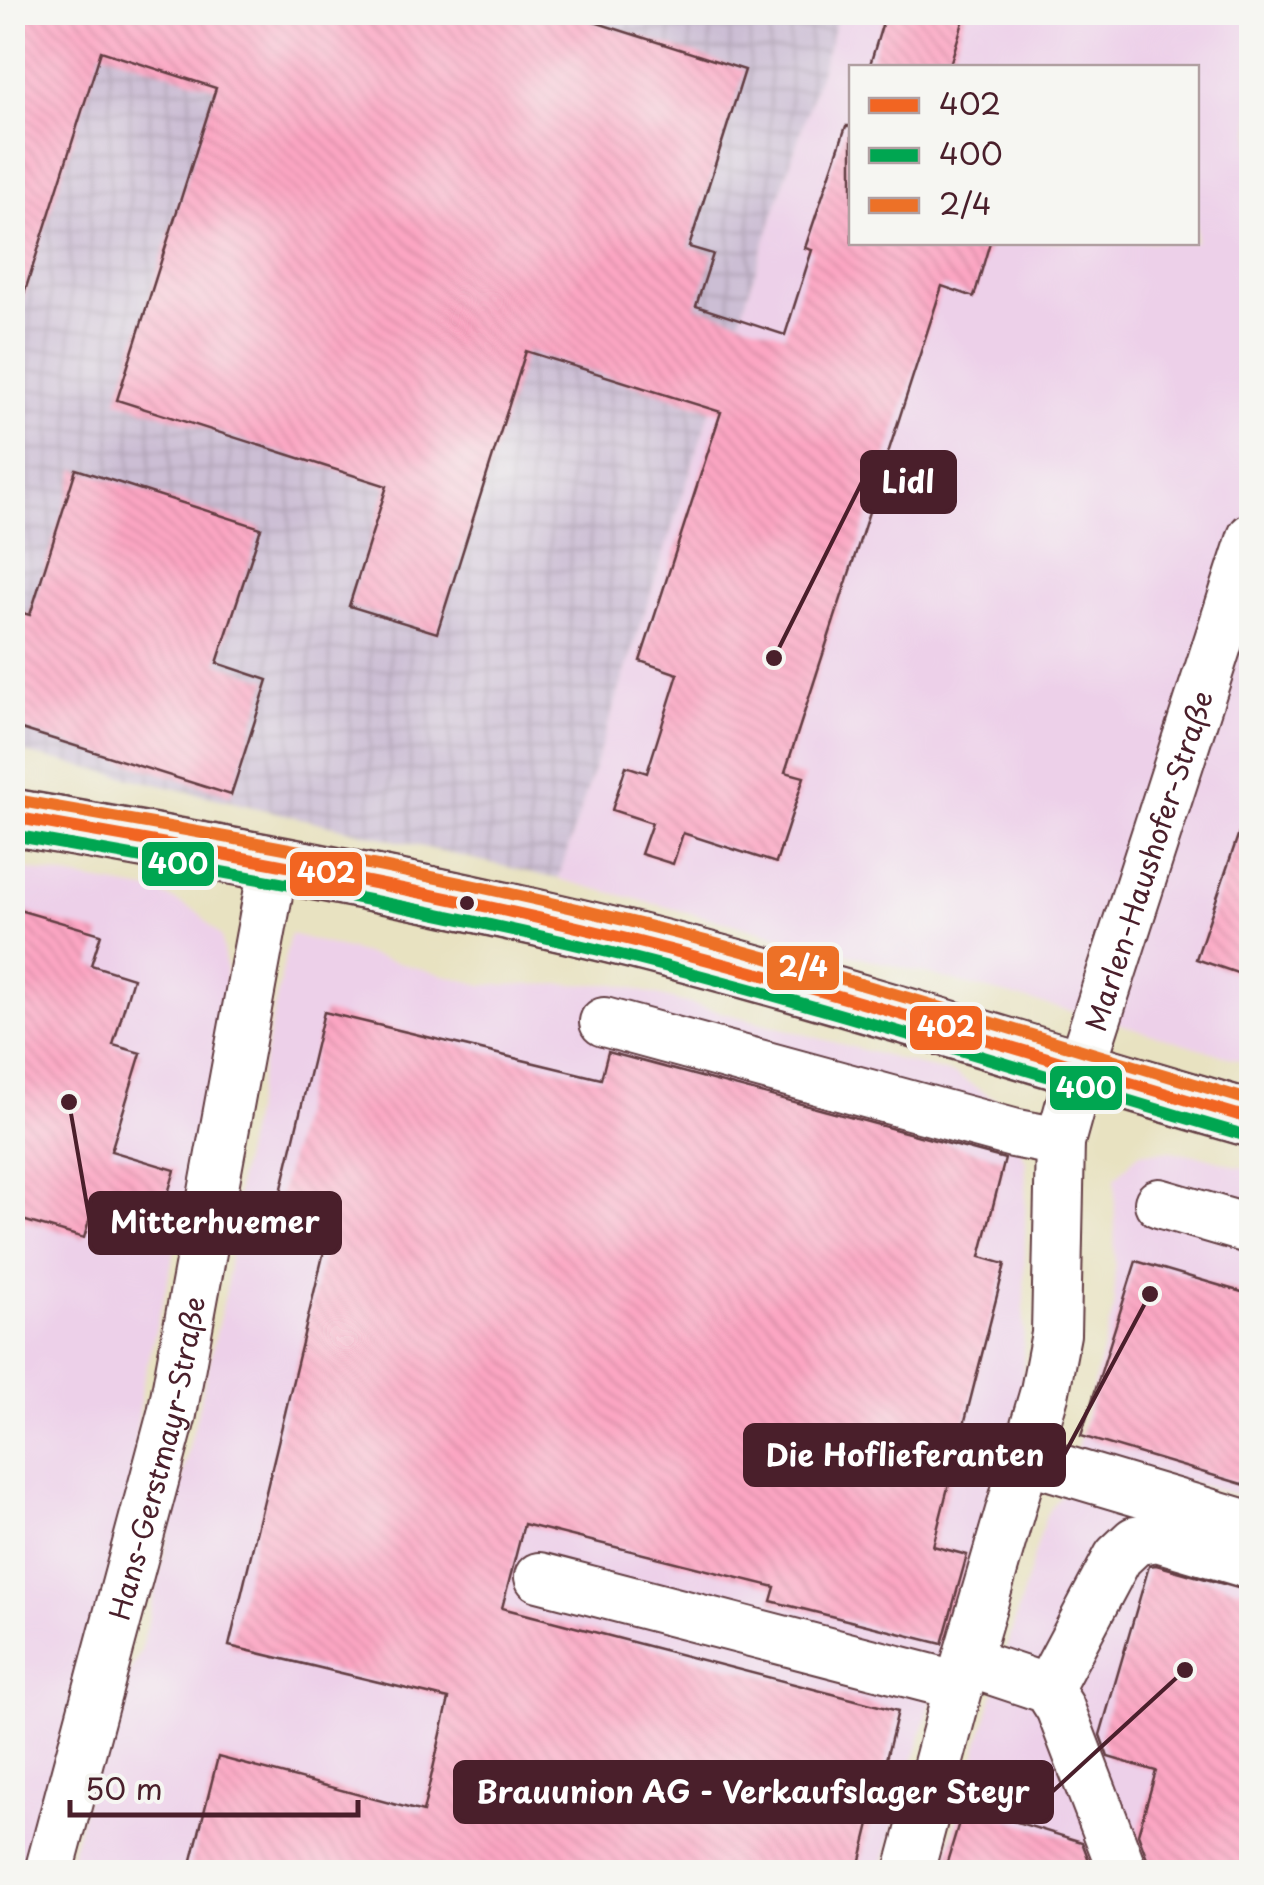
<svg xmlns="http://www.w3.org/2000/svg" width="1264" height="1885" font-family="'Playpen Sans',sans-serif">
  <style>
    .built { fill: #edd0e9; fill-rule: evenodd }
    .industrial { fill: url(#industrial-grid) }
    .building { fill: url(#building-back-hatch) }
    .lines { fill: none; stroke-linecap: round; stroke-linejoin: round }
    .minor-casing { stroke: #623c42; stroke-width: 52 }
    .major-casing { stroke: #623c42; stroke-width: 60 }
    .minor { stroke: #fff; stroke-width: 48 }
    .major { stroke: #fff; stroke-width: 55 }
    .bus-1-casing { stroke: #f6f6f2; stroke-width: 20 }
    .bus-2-casing { stroke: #f6f6f2; stroke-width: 20 }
    .bus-3-casing { stroke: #f6f6f2; stroke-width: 20 }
    .bus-1 { stroke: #f26522; stroke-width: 12 }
    .bus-2 { stroke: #00a651; stroke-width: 12 }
    .bus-3 { stroke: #ed7127; stroke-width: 12 }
    .bus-dot { fill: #4a1f2b; stroke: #f6f6f2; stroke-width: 4 }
    .labels { text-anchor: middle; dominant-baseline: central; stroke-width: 8; stroke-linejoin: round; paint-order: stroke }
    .street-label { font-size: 28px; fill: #4a1f2b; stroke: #f6f6f2 }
    .leader { fill: none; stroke: #4a1f2b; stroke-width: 4 }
    .callout-dot { fill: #4a1f2b; stroke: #f6f6f2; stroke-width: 4 }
    .callout { fill: #4a1f2b; stroke: #4a1f2b; stroke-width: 4 }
    .callout-label { font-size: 30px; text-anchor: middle; font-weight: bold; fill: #fff }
    .line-badge { stroke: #f6f6f2; stroke-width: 4 }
    .badge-label { font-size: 28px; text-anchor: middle; font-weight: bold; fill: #fff }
  </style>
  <defs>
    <pattern id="industrial-grid" width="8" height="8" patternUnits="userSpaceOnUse" patternTransform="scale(2.5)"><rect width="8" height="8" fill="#ccbed4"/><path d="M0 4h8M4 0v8" fill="none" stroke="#b1a3b6"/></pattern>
    <pattern id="building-back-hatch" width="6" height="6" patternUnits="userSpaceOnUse" patternTransform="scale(2.5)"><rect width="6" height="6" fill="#fca6c3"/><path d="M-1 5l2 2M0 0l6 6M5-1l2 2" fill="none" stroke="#da8ea8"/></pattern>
  </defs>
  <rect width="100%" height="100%" fill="#f6f6f2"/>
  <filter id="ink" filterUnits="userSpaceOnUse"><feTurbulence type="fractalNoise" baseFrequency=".01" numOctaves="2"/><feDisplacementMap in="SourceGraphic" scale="20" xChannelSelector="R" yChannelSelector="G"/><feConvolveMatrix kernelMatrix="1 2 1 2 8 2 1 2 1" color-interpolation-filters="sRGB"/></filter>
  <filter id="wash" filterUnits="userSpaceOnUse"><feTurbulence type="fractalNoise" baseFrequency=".0048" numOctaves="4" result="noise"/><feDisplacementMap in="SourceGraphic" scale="40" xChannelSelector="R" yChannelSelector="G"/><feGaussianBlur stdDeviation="2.25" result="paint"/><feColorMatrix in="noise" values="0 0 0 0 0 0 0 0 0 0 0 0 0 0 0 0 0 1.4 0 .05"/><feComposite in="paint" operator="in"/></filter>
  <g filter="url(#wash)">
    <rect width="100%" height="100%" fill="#e8e2c1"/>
    <!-- built -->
    <path class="built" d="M839,13h412v1051l-134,-41 -559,-144zM852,68h344v174h-344z
      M12,867l146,25 41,21 22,24 5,31v29l-18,118 -66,271 -11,98 -98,388h-21z
      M290,934l192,51 134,-1 340,91 39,24 15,20 16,43 -3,227 -142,483h-814l41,-160 33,-61 85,-360 12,-110z
      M1169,1151l33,5 49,14v329l-175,-48 38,-144 1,-129 25,-26z
      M1063,1492l188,56v324h-310l105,-357z"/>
    <!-- industrial -->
    <path class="industrial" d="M13,13h826l-281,866 -545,-129z"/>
    <g id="blocks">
      <!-- building -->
      <path class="building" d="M12,12h551l182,58 -56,177 24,7 -17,52 89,29 27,-85 -7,-2 41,-122h6v116h138l-16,55 -32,-11 -157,486 19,5 -28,86 -93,-30 -10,31 -32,-10 11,-31 -40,-13 14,-44 21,7 31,-99 -38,-13 81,-249 -195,-61 -89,282 -88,-27 38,-120 -270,-86 99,-312 -115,-37 -82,259 -7,-1z
        M886,12h80l-17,56h-80z
        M76,469l185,59 -44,135 51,17 -37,115 -219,-69v-116l18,5z
        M1246,812l6,1v165l-56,-19z
        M12,908l89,26 -10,31 42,13 -20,67 28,8 -30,98 64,19 -19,63 -65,-19 -7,24 -72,-21z
        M324,1012l277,67 7,-27 397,107 -25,98 25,7 -72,282 34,9 -25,89 -171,-43 4,-14 -251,-63 -22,84 396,103 -40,161h-669l29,-115 205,55 26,-113 -220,-53 102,-424 -54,-13z
        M1136,1261l116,34v192l-171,-51z
        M1156,1565l96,27v280h-65l-39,-11 -10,-27 18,-63 -48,-14 -8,-22 49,-169z
        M964,1806l118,36 8,21 -3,9h-143z"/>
    </g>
  </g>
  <g filter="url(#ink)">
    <use href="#blocks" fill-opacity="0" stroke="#623c42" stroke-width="2.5"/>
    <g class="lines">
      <defs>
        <g id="minor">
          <path d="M604,1022l409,111 47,9"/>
          <path d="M1159,1203l93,27"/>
          <path d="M1027,1459l225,67"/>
          <path d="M539,1577l420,109"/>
          <path d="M967,1662l81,27 12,19 63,164"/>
          <path d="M1048,1689l70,-132 17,-16 22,-4 95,28"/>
          <path id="s1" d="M49,1872l123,-458 102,-552"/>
          <path id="s2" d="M909,1872l50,-186 86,-295 11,-57 4,-192 20,-72 172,-533"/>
        </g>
        <path id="major" d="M12,817c209,36 417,73 623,124 207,52 411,119 617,178"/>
      </defs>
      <!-- minor casing -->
      <use href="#minor" class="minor-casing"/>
      <!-- major casing -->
      <use href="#major" class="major-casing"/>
      <!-- minor -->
      <use href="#minor" class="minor"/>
      <!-- major -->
      <use href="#major" class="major"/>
      <defs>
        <path id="bus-1" d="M12,817c209,36 417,73 623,124 207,52 411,118 617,178"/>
        <path id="bus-2" d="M12,835c207,36 413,72 617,122 208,52 412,119 618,179"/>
        <path id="bus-3" d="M15,800c209,36 419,73 625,124 206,52 408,117 612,177"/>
      </defs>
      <!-- bus-1 casing -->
      <use href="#bus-1" class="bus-1-casing"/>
      <!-- bus-2 casing -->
      <use href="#bus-2" class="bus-2-casing"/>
      <!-- bus-3 casing -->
      <use href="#bus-3" class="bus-3-casing"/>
      <!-- bus-1 -->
      <use href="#bus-1" class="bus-1"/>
      <!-- bus-2 -->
      <use href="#bus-2" class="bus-2"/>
      <!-- bus-3 -->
      <use href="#bus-3" class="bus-3"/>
    </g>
  </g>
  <!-- markers -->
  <circle class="bus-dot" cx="467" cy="903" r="9"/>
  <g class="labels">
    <!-- street labels -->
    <g class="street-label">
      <text stroke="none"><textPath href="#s2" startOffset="1045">Marlen-Haushofer-Straße</textPath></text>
      <text stroke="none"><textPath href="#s1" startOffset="428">Hans-Gerstmayr-Straße</textPath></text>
    </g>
  </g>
  <!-- callouts -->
  <path class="leader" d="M774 658L862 482M69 1102L90 1223M1150 1294L1064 1455M1185 1670L1052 1792"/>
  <g class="callout-dot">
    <circle cx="774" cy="658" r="10"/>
    <circle cx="69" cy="1102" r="10"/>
    <circle cx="1150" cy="1294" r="10"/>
    <circle cx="1185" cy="1670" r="10"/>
  </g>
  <g class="callout">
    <rect x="862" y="452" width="93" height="60" rx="10"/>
    <rect x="90" y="1193" width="250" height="60" rx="10"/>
    <rect x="745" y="1425" width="319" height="60" rx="10"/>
    <rect x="455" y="1762" width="597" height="60" rx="10"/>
  </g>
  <g class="callout-label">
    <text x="908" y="493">Lidl</text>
    <text x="215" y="1233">Mitterhuemer</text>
    <text x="905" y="1466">Die Hoflieferanten</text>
    <text x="753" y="1803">Brauunion AG - Verkaufslager Steyr</text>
  </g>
  <g class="line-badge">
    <rect x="140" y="840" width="76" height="48" rx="10" fill="#00a651"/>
    <rect x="288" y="850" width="76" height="48" rx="10" fill="#f26522"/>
    <rect x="765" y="944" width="76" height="48" rx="10" fill="#ed7127"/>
    <rect x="908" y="1004" width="76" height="48" rx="10" fill="#f26522"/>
    <rect x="1048" y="1064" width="76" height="48" rx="10" fill="#00a651"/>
  </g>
  <g class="badge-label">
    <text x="178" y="874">400</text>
    <text x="326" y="883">402</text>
    <text x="803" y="977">2/4</text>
    <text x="946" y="1037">402</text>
    <text x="1086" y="1098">400</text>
  </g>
  <!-- margin -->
  <rect width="1264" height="1885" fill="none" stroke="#f6f6f2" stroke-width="50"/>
  <!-- legend -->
  <rect x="849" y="65" width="350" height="180" fill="#f6f6f2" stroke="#b1a0a2" stroke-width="2.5"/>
  <rect x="869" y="98" width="50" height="15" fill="#f26522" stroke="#b1a0a2" stroke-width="2.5"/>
  <text x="939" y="115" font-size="30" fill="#4a1f2b">402</text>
  <rect x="869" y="148" width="50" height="15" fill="#00a651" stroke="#b1a0a2" stroke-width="2.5"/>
  <text x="939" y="165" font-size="30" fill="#4a1f2b">400</text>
  <rect x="869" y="198" width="50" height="15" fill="#ed7127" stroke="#b1a0a2" stroke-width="2.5"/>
  <text x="939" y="215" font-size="30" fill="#4a1f2b">2/4</text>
  <!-- scale -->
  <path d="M70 1800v15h288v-15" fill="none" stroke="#4a1f2b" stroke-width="5"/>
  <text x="85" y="1800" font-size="30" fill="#4a1f2b" stroke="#f6f6f2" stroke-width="8" paint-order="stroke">50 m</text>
</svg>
